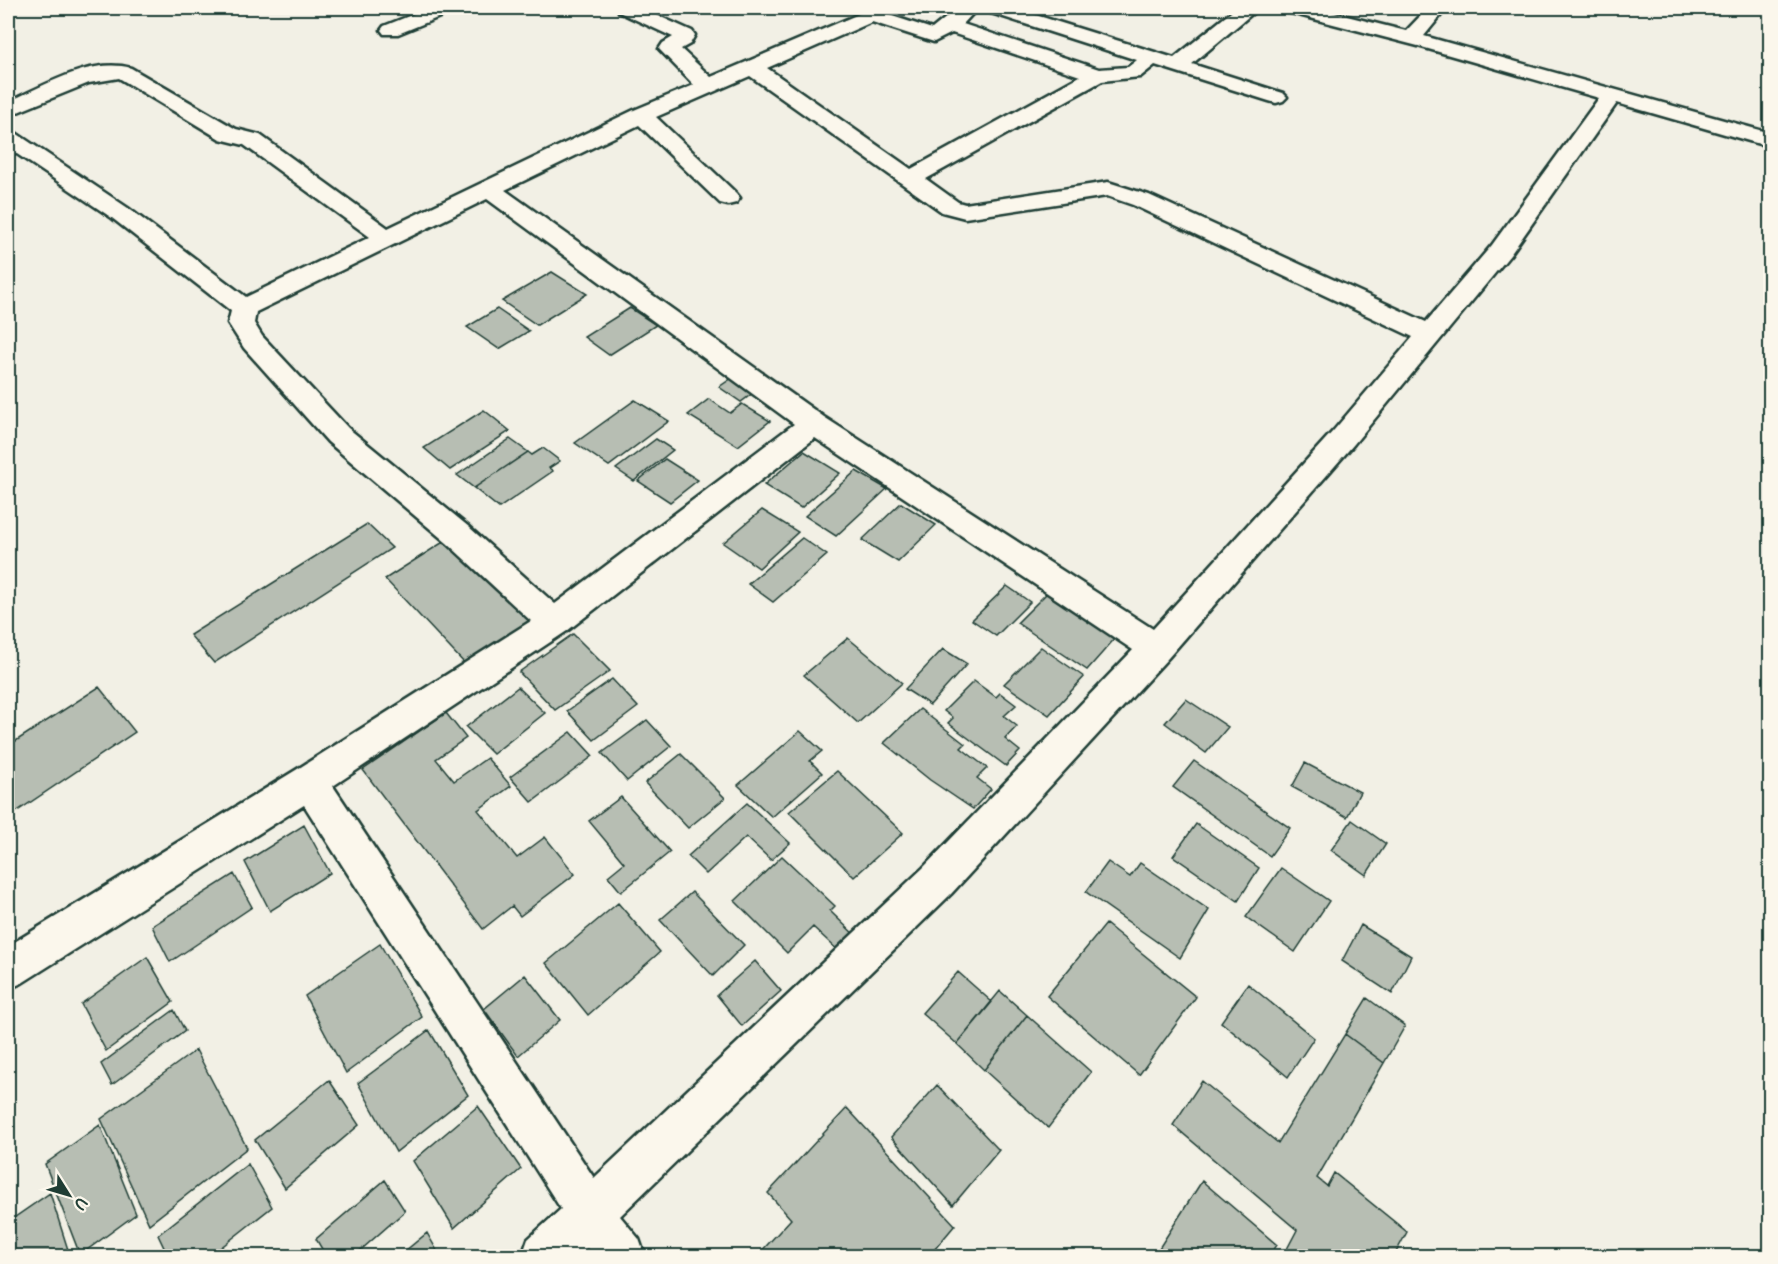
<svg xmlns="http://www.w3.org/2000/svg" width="1778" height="1264" font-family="Pangolin,sans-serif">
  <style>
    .building { fill: #b7beb3; stroke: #1f3d34; stroke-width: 1.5 }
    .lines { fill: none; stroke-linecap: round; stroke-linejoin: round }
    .minor-casing { stroke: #1f3d34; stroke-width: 5 }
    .minor { fill: #fbf7ec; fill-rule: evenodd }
  </style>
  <rect width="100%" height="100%" fill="#f2f0e5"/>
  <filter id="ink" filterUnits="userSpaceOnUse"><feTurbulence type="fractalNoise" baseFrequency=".0167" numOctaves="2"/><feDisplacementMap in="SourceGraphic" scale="12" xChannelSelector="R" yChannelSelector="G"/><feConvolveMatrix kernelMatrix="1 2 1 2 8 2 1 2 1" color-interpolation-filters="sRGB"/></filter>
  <g filter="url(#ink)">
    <!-- building -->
    <path class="building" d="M552,272l35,22 -50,31 -35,-24z
      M630,308l26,17 -47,30 -25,-18z
      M497,309l32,22 -30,18 -32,-22z
      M735,376l22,14 -16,12 -22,-15z
      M709,399l21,14 12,-9 28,17 -32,25 -50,-31z
      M635,400l34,21 -60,45 -34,-23z
      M484,410l26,21 -60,39 -26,-22z
      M510,439l18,13 -54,36 -17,-13z
      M656,439l17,11 -39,31 -18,-12z
      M543,448l17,13 -11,7 4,3 -54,37 -25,-20 54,-36 4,3z
      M804,451l36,22 -39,35 -37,-23z
      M665,459l33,21 -28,22 -32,-21z
      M856,471l31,18 -51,47 -31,-20z
      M901,503l35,22 -38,37 -36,-22z
      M762,510l36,22 -39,36 -36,-25z
      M367,524l25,24 -178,115 -24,-28z
      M802,538l25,17 -54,47 -25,-18z
      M448,539l83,82 -64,45 -82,-87z
      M1007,586l23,16 -34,34 -24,-16z
      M1049,591l69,44 -31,35 -70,-47z
      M573,634l37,37 -55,39 -36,-38z
      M848,638l54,45 -44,40 -54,-48z
      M1041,647l43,30 -35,38 -45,-31z
      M943,649l24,15 -37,41 -25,-16z
      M612,679l26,28 -44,33 -27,-29z
      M974,681l22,16 4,-4 16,12 -12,11 13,10 -12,13 15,12 -14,15 -58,-43 5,-5 -9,-7z
      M99,687l36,45 -125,84 -2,-3v-67z
      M518,687l27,26 -52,41 -27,-27z
      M1186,699l42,28 -22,26 -41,-30z
      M920,709l45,35 -4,4 26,20 -10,10 14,11 -18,20 -43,-29 -46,-37z
      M446,713l20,25 -30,21 18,22 33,-23 24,28 -33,24 39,48 28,-21 30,37 -55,42 -8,-10 -29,23 -120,-159z
      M647,720l24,26 -44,35 -25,-28z
      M800,731l22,20 -12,10 12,12 -50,44 -34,-32z
      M571,732l22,24 -61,46 -22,-25z
      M681,754l44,44 -37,30 -43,-45z
      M1194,761l96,67 -20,28 -97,-69z
      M1305,763l55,29 -13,25 -55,-30z
      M837,771l66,62 -49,44 -65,-65z
      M621,797l49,55 -49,40 -13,-16 16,-13 -35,-42z
      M747,803l43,40 -19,17 -25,-23 -40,37 -18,-18z
      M1352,820l34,24 -20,31 -35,-25z
      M1196,824l63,44 -21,33 -65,-45z
      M304,825l26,48 -60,38 -25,-49z
      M782,856l53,50 -5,5 30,29 -16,16 -31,-29 -26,26 -52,-52z
      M1108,862l22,15 10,-14 69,47 -29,48 -94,-66z
      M1281,868l48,33 -34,51 -49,-35z
      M234,874l18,33 -82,55 -18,-36z
      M692,892l52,53 -31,31 -53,-56z
      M618,903l42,49 -72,63 -42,-52z
      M1106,924l90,73 -57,78 -92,-79z
      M1361,925l50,31 -19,38 -50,-33z
      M380,944l42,73 -76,56 -41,-77z
      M147,957l26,45 -67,49 -25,-47z
      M755,961l26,30 -39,35 -25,-31z
      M958,972l34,30 -35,42 -35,-31z
      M525,975l35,45 -42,36 -34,-47z
      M1248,984l66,54 -26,39 -67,-55z
      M1000,991l27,24 -43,55 -27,-26z
      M1367,998l38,28 -21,37 -39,-29z
      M174,1010l11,21 -73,54 -11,-21z
      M1027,1015l64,57 -43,56 -64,-58z
      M429,1030l39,65 -72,57 -38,-69z
      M1345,1034l39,29 -67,115 10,8 7,-13 73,59 -13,24h-99l-8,-7 10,-19 -124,-105 29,-44 76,62z
      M196,1050l51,98 -98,76 -48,-105z
      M329,1080l30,45 -74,63 -30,-48z
      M937,1085l62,65 -46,55 -62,-68z
      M478,1106l43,63 -67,59 -41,-67z
      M847,1108l108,117 -26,31h-172l34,-37 -23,-26z
      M100,1125l36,89 -56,41 -35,-91z
      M248,1164l24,43 -62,49h-42l-10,-21z
      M385,1180l20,31 -51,45h-28l-10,-17z
      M1202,1181l75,64 -7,11h-116z
      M50,1193l20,63h-62v-34z
      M427,1233l13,23h-41z"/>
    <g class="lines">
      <defs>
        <path id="minor" d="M429,8h26l-3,4 -54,22h-14l-3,-4 3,-4z
          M617,8h24l51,23 3,4 -5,9 -9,5 30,28 162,-69h24l-2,4 -6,3 43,14 26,-21h14l3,3 -12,13 136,45 29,-2 9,-7 -149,-48 -3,-4h28l161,50 62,-50h20l-2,4 -62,52 91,29 4,4 -4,4 -7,2 -7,-2 -114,-36 -15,12 -38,4 -176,98 32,23 7,2 143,-22 41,13 277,127 66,-77 107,-147 -181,-52 -131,-34 -2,-4h30l91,23 22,-23h19l-23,28 346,97v14l-153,-44 -107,152 -156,189 -186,214 -217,236 -331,322 19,23 6,17h-51l-7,-8 -9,8h-56l6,-17 33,-30 -257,-404 -282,178 -14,6v-43l288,-176 235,-149 -84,-78 -119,-101 -84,-94 -16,-25 3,-12 -119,-93 -104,-70v-17l8,2 112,75 118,89 124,-60 -126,-92 -24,-6 -101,-61 -30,5 -81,33v-14c36,-16 82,-45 123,-34l105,61 24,6 128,93 246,-118 60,-25 -35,-36 4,-6 10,-6 -54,-25zM872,22l62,20 18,-9 128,43 -169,93 -144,-101zM750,76l192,136 23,6 142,-22 26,9 280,132 -79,93 -181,199 -329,-212 -319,-227 134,-65 81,78 8,2 8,-2 4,-5 -4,-5 -80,-76zM487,199l307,225 -239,180 -86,-77 -121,-99 -86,-92 -8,-13 2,-11zM815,438l318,212 -210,218 -329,310 -261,-392 234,-155z"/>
      </defs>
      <!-- minor casing -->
      <use href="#minor" class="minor-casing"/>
      <!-- minor -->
      <use href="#minor" class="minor"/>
    </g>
  </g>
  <!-- margin -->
  <rect width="1778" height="1264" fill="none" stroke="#fbf7ec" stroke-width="30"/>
  <rect x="15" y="15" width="1748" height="1234" fill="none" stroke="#1f3d34" stroke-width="2" filter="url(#ink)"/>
  <!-- north arrow -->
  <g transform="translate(69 1195) rotate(127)" stroke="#fbf7ec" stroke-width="4.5" paint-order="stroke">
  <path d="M0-4.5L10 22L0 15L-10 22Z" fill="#1f3d34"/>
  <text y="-9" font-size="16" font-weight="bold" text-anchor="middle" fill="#1f3d34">U</text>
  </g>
</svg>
